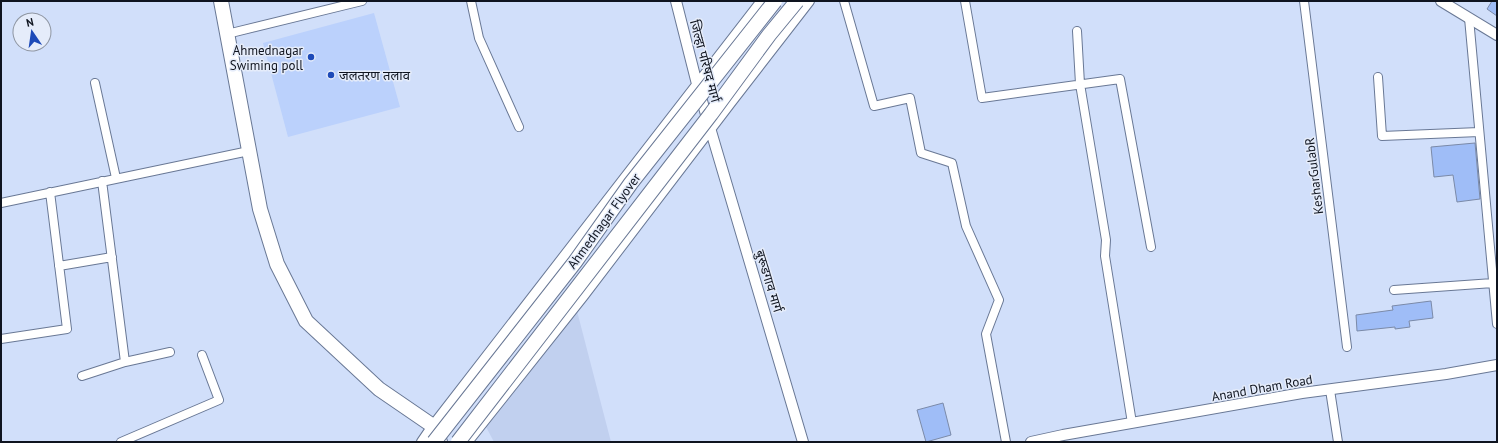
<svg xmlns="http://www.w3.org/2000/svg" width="1498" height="443" font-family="'PT Sans','Noto Sans Devanagari',sans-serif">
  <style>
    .built { fill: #c1d0ef }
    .green { fill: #bbd1fc }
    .building { fill: #9fbdf7; stroke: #7b8aa8 }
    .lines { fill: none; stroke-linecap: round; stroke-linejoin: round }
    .minor-casing { stroke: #697895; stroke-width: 10 }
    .tertiary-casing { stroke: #697895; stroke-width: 12 }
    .trunk-casing { stroke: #697895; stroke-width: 16 }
    .minor { stroke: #fff; stroke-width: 8 }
    .tertiary { stroke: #fff; stroke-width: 10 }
    .trunk { stroke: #fff; stroke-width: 14 }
    .trunk-bridge-casing { stroke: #697895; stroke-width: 16; stroke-linecap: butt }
    .trunk-bridge { stroke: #fff; stroke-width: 14 }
    .poi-dot { fill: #1d4ab8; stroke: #e5ecfa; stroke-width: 1.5 }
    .labels { text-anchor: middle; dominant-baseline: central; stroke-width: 3; stroke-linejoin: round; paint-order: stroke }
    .poi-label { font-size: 13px; fill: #0f141f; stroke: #e5ecfa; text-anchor: end }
    .street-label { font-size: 13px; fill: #0f141f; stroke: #e5ecfa }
  </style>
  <rect width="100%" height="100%" fill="#d1dffa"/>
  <!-- built -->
  <path class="built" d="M577,311l34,131h-117l-10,-19z"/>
  <!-- green -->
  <path class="green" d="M374,13l26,94 -112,30 -25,-94z"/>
  <!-- building -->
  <path class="building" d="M1492,1h5v15l-10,-7z
    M1475,143l5,56 -23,3 -4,-27 -19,2 -3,-30z
    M1431,301l2,17 -24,3 1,6 -15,2v-2l-38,4 -1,-16 37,-5 -1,-4z
    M943,403l8,32 -25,7 -9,-32z"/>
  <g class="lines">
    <defs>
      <path id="minor" d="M471,1l8,37 40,89
        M844,1l30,105 36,-8 11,55 31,10 14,63 33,74 -13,34 20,108
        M965,1l17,97 138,-19 31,168
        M1304,1l43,346
        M1469,18l28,306
        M1077,31l3,53 26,156 -1,16 27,167
        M227,34l135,-33
        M1378,77l4,59 97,-4
        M95,83l21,95
        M102,181l23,181
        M1,203l248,-52
        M59,266l53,-9
        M1394,290l99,-7
        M1,339l66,-10 -17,-137
        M82,376l43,-14 45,-10
        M1330,390l8,52
        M121,442l98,-42 -17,-45"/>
      <path id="tertiary" d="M676,1l21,83 106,358
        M1441,1l56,34
        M422,442l11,-16 329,-425
        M467,442l116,-146 147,-193 79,-102
        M1031,442l32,-7 239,-42 144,-19 51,-9"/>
      <path id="trunk" d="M221,1l39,208 17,55 29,57 73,68 54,37 7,16"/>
    </defs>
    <!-- minor casing -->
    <use href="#minor" class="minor-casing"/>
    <!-- tertiary casing -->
    <use href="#tertiary" class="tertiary-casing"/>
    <!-- trunk casing -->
    <use href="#trunk" class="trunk-casing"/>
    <!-- minor -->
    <use href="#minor" class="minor"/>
    <!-- tertiary -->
    <use href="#tertiary" class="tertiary"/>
    <!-- trunk -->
    <use href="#trunk" class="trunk"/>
    <defs>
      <path id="trunk-bridge" d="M434,442l141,-180 56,-79 144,-182
        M458,442l253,-328 58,-79 28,-34"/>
    </defs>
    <!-- trunk-bridge casing -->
    <use href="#trunk-bridge" class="trunk-bridge-casing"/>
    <!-- trunk-bridge -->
    <use href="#trunk-bridge" class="trunk-bridge"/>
  </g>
  <!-- markers -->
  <g class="poi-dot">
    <circle cx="311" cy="57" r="4"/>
    <circle cx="331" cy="75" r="4"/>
  </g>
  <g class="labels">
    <!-- poi labels -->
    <g class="poi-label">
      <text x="303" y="50">Ahmednagar<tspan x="303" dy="15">Swiming poll</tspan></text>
      <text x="339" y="75" text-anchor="start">जलतरण तलाव</text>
    </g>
    <!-- street labels -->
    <g class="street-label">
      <text transform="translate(705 61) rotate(75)">जिल्हा परिषद मार्ग</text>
      <text transform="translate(1314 176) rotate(-97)">KesharGulabR</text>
      <text transform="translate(604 221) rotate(-54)">Ahmednagar Flyover</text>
      <text transform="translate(769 281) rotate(73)">बुरूडगाव मार्ग</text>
      <text transform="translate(1262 388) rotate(-10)">Anand Dham Road</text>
    </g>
  </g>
  <!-- border -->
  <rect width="1498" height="443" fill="none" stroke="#0f141f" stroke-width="4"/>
  <!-- north arrow -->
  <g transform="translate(32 32) rotate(347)"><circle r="19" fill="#e5ecfa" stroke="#8f96a2"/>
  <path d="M0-3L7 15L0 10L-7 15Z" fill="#1d4ab8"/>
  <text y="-6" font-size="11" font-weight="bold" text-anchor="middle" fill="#0f141f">N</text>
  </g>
</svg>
